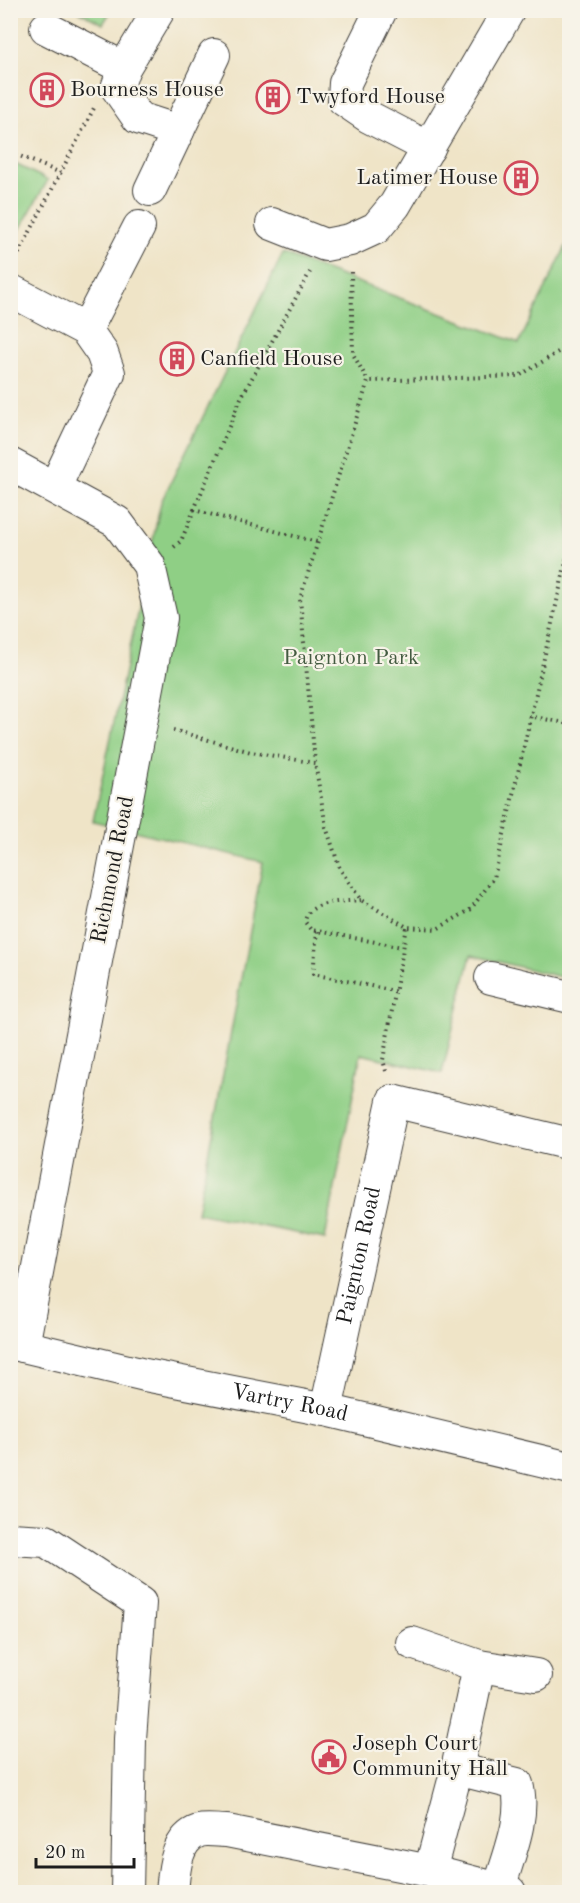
<svg xmlns="http://www.w3.org/2000/svg" width="580" height="1903" font-family="'Old Standard TT',serif">
  <style>
    .green { fill: #8fcf85; stroke: #567650; stroke-width: 1.5 }
    .lines { fill: none; stroke-linecap: round; stroke-linejoin: round }
    .minor-casing { stroke: #3c3a36; stroke-width: 34 }
    .path { stroke: #3c3a36; stroke-width: 4; stroke-dasharray: 1.5 4.5; stroke-linecap: butt }
    .minor { stroke: #fff; stroke-width: 32 }
    .labels { text-anchor: middle; dominant-baseline: central; stroke-width: 4.5; stroke-linejoin: round; paint-order: stroke }
    .poi-label { font-size: 22px; fill: #1c1c1c; stroke: #f7f3e8; text-anchor: start }
    .park-label { font-size: 22px; fill: #445b41; stroke: #f7f3e8 }
    .street-label { font-size: 22px; fill: #1c1c1c; stroke: #f7f3e8 }
  </style>
  <rect width="100%" height="100%" fill="#f7f3e8"/>
  <filter id="ink" filterUnits="userSpaceOnUse"><feTurbulence type="fractalNoise" baseFrequency=".0167" numOctaves="2"/><feDisplacementMap in="SourceGraphic" scale="12" xChannelSelector="R" yChannelSelector="G"/><feConvolveMatrix kernelMatrix="1 2 1 2 8 2 1 2 1" color-interpolation-filters="sRGB"/></filter>
  <filter id="wash" filterUnits="userSpaceOnUse"><feTurbulence type="fractalNoise" baseFrequency=".008" numOctaves="4" result="noise"/><feDisplacementMap in="SourceGraphic" scale="24" xChannelSelector="R" yChannelSelector="G"/><feGaussianBlur stdDeviation="1.35" result="paint"/><feColorMatrix in="noise" values="0 0 0 0 0 0 0 0 0 0 0 0 0 0 0 0 0 1.4 0 .05"/><feComposite in="paint" operator="in"/></filter>
  <g filter="url(#wash)">
    <rect width="100%" height="100%" fill="#efe4c7"/>
    <!-- green -->
    <path class="green" d="M78,11h33l-8,13z
      M11,162l37,18 -37,65h-1z
      M569,240v739l-98,-24 -29,118 -81,-19 -36,185 -128,-26 66,-351 -170,-41 68,-319 122,-248 236,89z"/>
  </g>
  <g filter="url(#ink)">
    <g class="lines">
      <defs>
        <g id="minor">
          <path d="M159,10l-35,58 -7,20 21,30 40,13"/>
          <path d="M381,10l-36,73 -1,17 25,17 60,31"/>
          <path d="M46,28l78,40"/>
          <path d="M150,190l64,-135"/>
          <path d="M272,224l53,21 25,-5 26,-12 19,-23 114,-195"/>
          <path d="M10,290l76,40"/>
          <path d="M10,464l107,58 32,43 12,53 -138,728"/>
          <path d="M55,487l54,-114 -7,-20 -16,-23 53,-103"/>
          <path d="M491,978l79,19"/>
          <path id="s1" d="M10,1343l135,32 181,35 244,58"/>
          <path id="s2" d="M326,1410l67,-309 177,43"/>
          <path d="M10,1539l36,2 94,62 -10,136 -3,153"/>
          <path d="M412,1643l67,23 -22,103 -27,102"/>
          <path d="M479,1666l57,9"/>
          <path d="M457,1769l60,15c9,34 -9,72 -18,105"/>
          <path d="M172,1892c2,-20 3,-53 27,-61 7,-2 20,0 28,0l203,40 80,21"/>
        </g>
      </defs>
      <!-- minor casing -->
      <use href="#minor" class="minor-casing"/>
      <!-- path -->
      <path class="path" d="M10,152l51,21
        M16,259l78,-151
        M351,272l2,82 15,27
        M570,339l-7,10 -44,27 -151,5 -68,218 15,164 11,64 14,42 21,31 46,27 30,2 33,-19 24,-32 76,-334
        M563,349l7,14
        M194,510l47,-112 69,-126
        M174,547l7,-6 13,-31 123,32
        M529,716l41,8
        M173,730l78,22 64,11
        M361,900c-18,2 -54,0 -56,22l6,8 6,1 85,16
        M317,931l-4,43 82,17
        M386,1071l-3,-11 24,-133"/>
      <!-- minor -->
      <use href="#minor" class="minor"/>
    </g>
  </g>
  <!-- icons -->
  <defs>
    <symbol id="building-ring" viewBox="-11 -11 22 22"><circle r="9.5" fill="#f7f3e8" stroke="#d1495b" stroke-width="1.5"/><path d="M-4-6H4V6H1V3H-1V6H-4ZM-2.5-4.3h1.7v1.8h-1.7ZM.8-4.3h1.7v1.8H.8ZM-2.5-1h1.7V.8h-1.7ZM.8-1h1.7V.8H.8Z" fill="#d1495b"/></symbol>
    <symbol id="civic-ring" viewBox="-11 -11 22 22"><circle r="9.5" fill="#f7f3e8" stroke="#d1495b" stroke-width="1.5"/><path d="M-.6-6.5H3V-4.5H.6V-3L4-1V1h2V6H-6V1h2V-1L-.6-3ZM-1.2 2.5V6h2.4V2.5Z" fill="#d1495b"/></symbol>
  </defs>
  <g fill-rule="evenodd">
    <use href="#building-ring" x="28" y="71" width="38" height="38"/>
    <use href="#building-ring" x="254" y="78" width="38" height="38"/>
    <use href="#building-ring" x="502" y="159" width="38" height="38"/>
    <use href="#building-ring" x="158" y="340" width="38" height="38"/>
    <use href="#civic-ring" x="310" y="1738" width="38" height="38"/>
  </g>
  <g class="labels">
    <!-- poi labels -->
    <g class="poi-label">
      <text x="70" y="90">Bourness House</text>
      <text x="296" y="97">Twyford House</text>
      <text x="498" y="178" text-anchor="end">Latimer House</text>
      <text x="200" y="359">Canfield House</text>
      <text x="352" y="1744">Joseph Court<tspan x="352" dy="25">Community Hall</tspan></text>
    </g>
    <!-- park labels -->
    <g class="park-label">
      <text x="351" y="658">Paignton Park</text>
    </g>
    <!-- street labels -->
    <g class="street-label">
      <text transform="translate(113 870) rotate(-79)">Richmond Road</text>
      <text stroke="none"><textPath href="#s2" startOffset="158">Paignton Road</textPath></text>
      <text stroke="none"><textPath href="#s1" startOffset="286">Vartry Road</textPath></text>
    </g>
  </g>
  <!-- margin -->
  <rect width="580" height="1903" fill="none" stroke="#f7f3e8" stroke-width="36"/>
  <!-- scale -->
  <path d="M36 1858v9h98v-9" fill="none" stroke="#1c1c1c" stroke-width="3"/>
  <text x="45" y="1858" font-size="18" fill="#1c1c1c" stroke="#f7f3e8" stroke-width="4.5" paint-order="stroke">20 m</text>
</svg>
